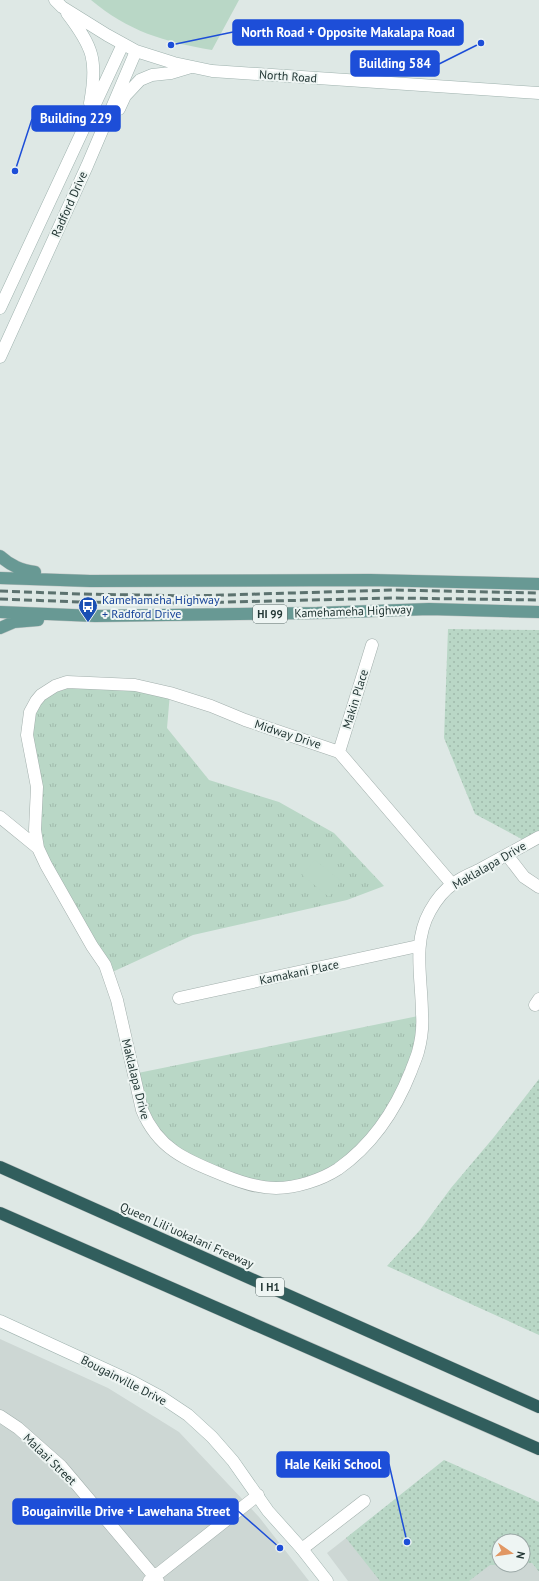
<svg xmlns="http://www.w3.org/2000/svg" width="539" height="1581" font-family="'PT Sans',sans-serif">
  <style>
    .built { fill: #cdd7d4 }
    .grass { fill: url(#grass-dots) }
    .park { fill: url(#park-tufts) }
    .pitch { fill: #b9d7c6 }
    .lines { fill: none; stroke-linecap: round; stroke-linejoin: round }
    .street-casing { stroke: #a2afac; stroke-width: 13 }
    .secondary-casing { stroke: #9fb2ae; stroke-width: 13 }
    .primary-casing { stroke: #bdc3c2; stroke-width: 13 }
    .highway-casing { stroke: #bdc3c2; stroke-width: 13 }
    .street { stroke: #fff; stroke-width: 12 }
    .secondary { stroke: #fff; stroke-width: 12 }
    .primary { stroke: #689994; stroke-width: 12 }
    .highway { stroke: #315e5d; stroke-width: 12 }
    .rail { stroke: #5c726f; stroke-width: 3; stroke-dasharray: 8 4; stroke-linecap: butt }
    .labels { text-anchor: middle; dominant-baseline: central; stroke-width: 4; stroke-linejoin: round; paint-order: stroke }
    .shield { fill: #eef5f3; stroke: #5f6f6d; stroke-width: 1 }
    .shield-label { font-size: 11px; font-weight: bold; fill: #223634 }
    .street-label { font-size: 12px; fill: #223634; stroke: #eef5f3 }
    .transit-label { font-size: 12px; fill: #164399; stroke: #eef5f3; text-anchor: start }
    .leader { fill: none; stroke: #1d4ed8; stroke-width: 1.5 }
    .callout-dot { fill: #1d4ed8; stroke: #eef5f3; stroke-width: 1.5 }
    .callout { fill: #1d4ed8; stroke: #1d4ed8; stroke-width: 1.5 }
    .callout-label { font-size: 13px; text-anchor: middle; font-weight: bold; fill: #fff }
  </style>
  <defs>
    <pattern id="grass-dots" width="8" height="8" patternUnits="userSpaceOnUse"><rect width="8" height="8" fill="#b9d7c6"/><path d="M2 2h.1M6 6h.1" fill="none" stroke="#9fb9ab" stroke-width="1.8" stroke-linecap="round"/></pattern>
    <pattern id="park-tufts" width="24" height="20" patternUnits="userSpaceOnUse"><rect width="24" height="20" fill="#b9d7c6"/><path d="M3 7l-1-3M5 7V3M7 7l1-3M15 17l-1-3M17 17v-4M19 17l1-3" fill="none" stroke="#9fb9ab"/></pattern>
  </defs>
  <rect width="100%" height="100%" fill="#dee8e5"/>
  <!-- built -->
  <path class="built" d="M0,1339l108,49 71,44 80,85 50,64h-309z
    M383,1509l107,56h33v-2h9l7,9v9h-191l-21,-28z"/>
  <!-- grass -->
  <path class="grass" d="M448,629l91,1v207l-10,6 -54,-29 -31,-76z
    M539,1079v256l-152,-69 33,-36 31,-42 43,-51z
    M444,1460l95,42v70l-7,-9h-9v-22h-24v24h-9l-21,16h-89l-34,-43z"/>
  <!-- park -->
  <path class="park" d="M108,684l62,9 -3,35 42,52 70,22 55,31 50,53 -37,14 -154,35 -85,39 -62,-109 -19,-138 21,-37z
    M423,1015l-2,19 -26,71 -58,64 -60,19 -80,-23 -42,-32 -22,-59z"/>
  <!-- pitch -->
  <path class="pitch" d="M91,0h148l-27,50c-48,-8 -84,-19 -121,-50z
    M315,860l26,21 -12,16 -27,-22z"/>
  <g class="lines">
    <defs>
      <path id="street" d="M339,752l33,-107
        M0,817l38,31
        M507,855l17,22 15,10
        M452,884l-113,-132 -94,-32 -34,-14 -41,-13 -35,-8 -68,-3 -12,4 -14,9 -5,6 -6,11 -3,23 10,52 -2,43 3,18 8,17 46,81 13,19 12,35 25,110c16,39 44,50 81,65 17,7 34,13 53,13 20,0 45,-8 62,-19 34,-24 58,-60 73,-98 2,-6 5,-12 7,-19 3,-11 5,-26 4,-38 0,-35 -10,-71 8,-103 5,-9 14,-21 23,-27 7,-6 17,-10 26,-14 20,-11 40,-22 60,-33
        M179,998l239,-52
        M535,1005l4,-6
        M0,1416l18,12 43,38 97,115
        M302,1549l62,-48
        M149,1581l109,-86"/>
      <path id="secondary" d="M55,0l7,7 45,28 29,16 38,12 38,8 327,22
        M67,13c26,34 31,47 23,90
        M119,109l6,-13 15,-16 12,-5 19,-2 20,-6
        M0,308l123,-264
        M0,357l87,-191 49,-115
        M0,1321l133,61 28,15 27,18 24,22 21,24 35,50 34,38 25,32"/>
      <path id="primary" d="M0,556c11,10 21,14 35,16
        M0,578l90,3 280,-1 169,4
        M0,612l95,4 222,-3 112,-4 110,3
        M0,628l14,-6 24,-2"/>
      <path id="highway" d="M0,1167l539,240
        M0,1213l539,236"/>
    </defs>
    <!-- street casing -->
    <use href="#street" class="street-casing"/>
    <!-- secondary casing -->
    <use href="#secondary" class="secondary-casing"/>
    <!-- primary casing -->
    <use href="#primary" class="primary-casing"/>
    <!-- highway casing -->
    <use href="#highway" class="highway-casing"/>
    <!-- street -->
    <use href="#street" class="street"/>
    <!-- secondary -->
    <use href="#secondary" class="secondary"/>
    <!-- primary -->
    <use href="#primary" class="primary"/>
    <!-- highway -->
    <use href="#highway" class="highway"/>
    <!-- rail -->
    <path class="rail" d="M0,591l80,3 111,2 202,-6 146,3
      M0,599l81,3 108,1 204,-5 146,2"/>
  </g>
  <!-- icons -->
  <defs>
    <symbol id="bus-pin" viewBox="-11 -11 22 30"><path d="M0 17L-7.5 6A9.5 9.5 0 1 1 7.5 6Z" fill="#1a4fb4" stroke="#eef5f3"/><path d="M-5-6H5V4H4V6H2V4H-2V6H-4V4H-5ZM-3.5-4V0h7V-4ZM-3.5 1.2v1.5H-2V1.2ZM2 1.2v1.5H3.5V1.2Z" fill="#fff"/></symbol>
  </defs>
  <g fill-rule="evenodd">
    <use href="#bus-pin" x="77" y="595" width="22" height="30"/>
  </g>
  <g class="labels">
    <!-- shield labels -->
    <g class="shield">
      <rect x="253" y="605" width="34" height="18" rx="3"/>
      <rect x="256" y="1278" width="28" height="18" rx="3"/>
    </g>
    <g class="shield-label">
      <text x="270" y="614">HI 99</text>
      <text x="270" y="1287">I H1</text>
    </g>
    <!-- street labels -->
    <g class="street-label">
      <text transform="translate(288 76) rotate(4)">North Road</text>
      <text transform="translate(69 204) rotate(-66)">Radford Drive</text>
      <text transform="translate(353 611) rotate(-2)">Kamehameha Highway</text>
      <text transform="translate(355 699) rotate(-73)">Makin Place</text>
      <text transform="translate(288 734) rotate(18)">Midway Drive</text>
      <text transform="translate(489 865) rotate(-30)">Maklalapa Drive</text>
      <text transform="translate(299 972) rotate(-12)">Kamakani Place</text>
      <text transform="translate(136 1079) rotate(76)">Maklalapa Drive</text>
      <text transform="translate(187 1235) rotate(24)">Queen Liliʻuokalani Freeway</text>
      <text transform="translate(124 1380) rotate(27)">Bougainville Drive</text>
      <text transform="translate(50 1459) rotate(44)">Malaai Street</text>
    </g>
    <!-- transit labels -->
    <g class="transit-label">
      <text x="102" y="599">Kamehameha Highway<tspan x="102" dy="14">+ Radford Drive</tspan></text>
    </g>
  </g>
  <!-- callouts -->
  <path class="leader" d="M171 45L233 32M481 43L439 64M15 171L32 119M407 1542L389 1464M280 1548L238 1511"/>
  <g class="callout-dot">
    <circle cx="171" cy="45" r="4"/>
    <circle cx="481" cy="43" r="4"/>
    <circle cx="15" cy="171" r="4"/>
    <circle cx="407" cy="1542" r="4"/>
    <circle cx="280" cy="1548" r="4"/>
  </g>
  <g class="callout">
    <rect x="233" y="20" width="230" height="25" rx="4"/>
    <rect x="351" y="51" width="88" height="25" rx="4"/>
    <rect x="32" y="106" width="88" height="25" rx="4"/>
    <rect x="277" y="1452" width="112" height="25" rx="4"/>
    <rect x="13" y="1499" width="225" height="25" rx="4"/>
  </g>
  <g class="callout-label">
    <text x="348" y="37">North Road + Opposite Makalapa Road</text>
    <text x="395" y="68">Building 584</text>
    <text x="76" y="123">Building 229</text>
    <text x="333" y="1469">Hale Keiki School</text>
    <text x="126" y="1516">Bougainville Drive + Lawehana Street</text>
  </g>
  <!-- north arrow -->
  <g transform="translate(511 1553) rotate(103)"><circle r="19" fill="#eef5f3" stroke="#9ca9a7"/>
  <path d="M0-3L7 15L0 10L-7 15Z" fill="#e19763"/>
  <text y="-6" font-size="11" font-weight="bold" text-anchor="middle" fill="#223634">N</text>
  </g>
</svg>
